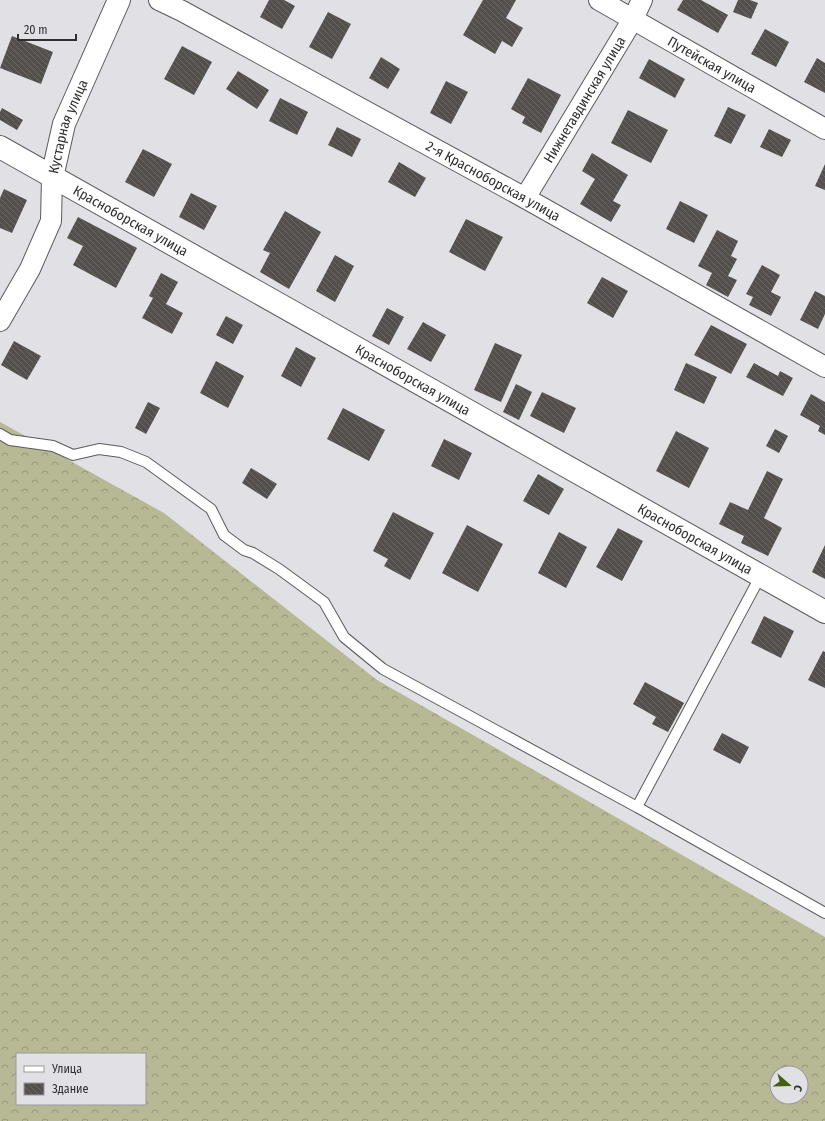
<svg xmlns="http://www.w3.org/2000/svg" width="825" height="1121" font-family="'Fira Sans Condensed',sans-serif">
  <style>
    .forest { fill: url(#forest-crowns); fill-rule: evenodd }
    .building { fill: url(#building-back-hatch) }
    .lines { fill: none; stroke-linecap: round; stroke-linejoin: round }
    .lane-casing { stroke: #5a5b5e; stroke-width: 12 }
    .street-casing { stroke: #5a5b5e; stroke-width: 22 }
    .secondary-casing { stroke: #5a5b5e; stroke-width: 24 }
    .lane { stroke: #fff; stroke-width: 10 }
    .street { stroke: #fff; stroke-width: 20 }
    .secondary { stroke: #fff; stroke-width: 22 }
    .labels { text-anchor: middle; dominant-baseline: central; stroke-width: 4; stroke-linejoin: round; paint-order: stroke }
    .street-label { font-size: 14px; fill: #2f2f31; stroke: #e0e0e5 }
  </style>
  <defs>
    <pattern id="forest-crowns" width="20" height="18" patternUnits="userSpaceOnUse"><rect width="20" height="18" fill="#b7b995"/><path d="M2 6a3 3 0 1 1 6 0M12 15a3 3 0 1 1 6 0" fill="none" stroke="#95977a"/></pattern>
    <pattern id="building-back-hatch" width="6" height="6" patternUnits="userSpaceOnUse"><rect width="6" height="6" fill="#534f4d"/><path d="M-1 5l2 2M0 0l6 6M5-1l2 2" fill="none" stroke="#696664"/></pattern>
  </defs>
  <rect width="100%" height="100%" fill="#e0e0e5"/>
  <!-- forest -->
  <path class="forest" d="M0,422l164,91 213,167 448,257v184h-825zM17,1054h128v50h-128zM777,1073h24v24h-24z"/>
  <!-- building -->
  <path class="building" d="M269,0h15l11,6 -13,23 -22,-12z
    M483,0h33l-10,18 17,10 -11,19 -10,-6 -7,13 -32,-19z
    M683,0h18l27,15 -10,18 -41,-23z
    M738,0h12l8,3 -7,16 -18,-7z
    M328,12l23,12 -19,35 -23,-12z
    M765,29l24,13 -13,25 -25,-13z
    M12,36l41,16 -12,32 -41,-16z
    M182,46l30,16 -18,33 -30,-16z
    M381,57l19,12 -12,20 -19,-11z
    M817,58l8,5v30l-21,-11z
    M649,59l36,20 -10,19 -36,-20z
    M238,71l31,19 -12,19 -31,-20z
    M528,78l33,17 -20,38 -19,-10 3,-6 -14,-8z
    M446,81l22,11 -17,32 -21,-11z
    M280,98l28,14 -11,23 -28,-14z
    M728,107l18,8 -15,29 -17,-8z
    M2,108l21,12 -6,10 -17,-10v-8z
    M628,110l40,20 -17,33 -40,-20z
    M337,127l24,12 -9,18 -24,-12z
    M769,129l22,11 -9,17 -22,-10z
    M143,149l29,15 -18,33 -29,-15z
    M592,153l36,22 -15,26 8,4 -10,17 -31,-18 15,-25 -13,-8z
    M399,162l27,16 -11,19 -27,-15z
    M825,164v26l-10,-4z
    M4,189l23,11 -15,33 -12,-5v-30z
    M191,193l26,13 -13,24 -25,-13z
    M680,201l28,14 -14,28 -28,-14z
    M285,211l36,21 -32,57 -29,-17 10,-19 -7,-3z
    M78,217l59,31 -21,40 -43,-23 10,-19 -16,-8z
    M466,219l37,18 -18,34 -36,-19z
    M717,230l21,11 -7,15 6,3 -9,17 9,4 -9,17 -22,-12 6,-12 -14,-7z
    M335,255l19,11 -19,36 -19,-11z
    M762,265l18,10 -9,17 10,5 -10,19 -22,-11 4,-8 -7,-3z
    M161,273l17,9 -12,22 17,9 -11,21 -30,-16 11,-20 -4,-2z
    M602,277l26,14 -15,27 -26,-15z
    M815,291l10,5v18l-7,15 -18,-9z
    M387,308l17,9 -15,28 -17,-9z
    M226,316l17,9 -10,19 -17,-9z
    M423,322l23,13 -15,27 -24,-13z
    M711,325l36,19 -16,30 -37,-19z
    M14,341l27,15 -14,24 -26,-15z
    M495,343l27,12 -21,47 -27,-12z
    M296,347l20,11 -15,29 -20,-11z
    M216,361l28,15 -16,32 -28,-15z
    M686,363l31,14 -13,27 -30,-14z
    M754,363l24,13 2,-5 13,7 -10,18 -37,-19z
    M516,384l16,8 -13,28 -16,-8z
    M542,392l34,16 -12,25 -34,-17z
    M811,394l14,8v33l-7,-4 2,-5 -20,-11z
    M148,402l12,6 -14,26 -11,-6z
    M343,408l42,22 -16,31 -42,-22z
    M775,429l13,7 -9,17 -13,-7z
    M676,431l33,17 -20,40 -33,-17z
    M444,439l28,14 -13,27 -28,-14z
    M251,468l26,16 -10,15 -25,-16z
    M767,471l16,8 -19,39 18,10 -14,28 -27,-13 3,-7 -25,-12 11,-22 18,8z
    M538,474l26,15 -15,26 -26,-14z
    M393,512l41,21 -24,47 -26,-14 4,-7 -15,-8z
    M467,525l36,19 -25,48 -36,-19z
    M618,528l25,13 -21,40 -26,-14z
    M559,532l28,15 -21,41 -28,-15z
    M825,545v34l-13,-7z
    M764,616l30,15 -13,27 -30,-15z
    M823,651l2,1v36l-17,-8z
    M645,682l39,21 -16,29 -16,-8 4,-7 -23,-13z
    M722,733l27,14 -9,17 -27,-14z"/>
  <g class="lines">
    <defs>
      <path id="lane" d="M0,434l10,6 43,6 20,9 26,-6 22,3 25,10 65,47 13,26 20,15 9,3 26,16 45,33 20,35 39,32 254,138 124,-232
        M637,807l188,106"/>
      <g id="street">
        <path id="s1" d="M159,0l23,11 343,187 300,169"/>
        <path id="s2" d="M599,0l226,129"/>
        <path id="s3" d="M525,198l108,-179 9,-19"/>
        <path d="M0,321l30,-52 21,-48 1,-44"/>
      </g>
      <g id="secondary">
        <path id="s4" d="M0,147l825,465"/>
        <path id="s5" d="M52,177l12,-53 55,-124"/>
      </g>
    </defs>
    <!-- lane casing -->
    <use href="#lane" class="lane-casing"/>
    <!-- street casing -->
    <use href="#street" class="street-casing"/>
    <!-- secondary casing -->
    <use href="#secondary" class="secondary-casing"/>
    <!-- lane -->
    <use href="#lane" class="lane"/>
    <!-- street -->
    <use href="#street" class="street"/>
    <!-- secondary -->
    <use href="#secondary" class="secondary"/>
  </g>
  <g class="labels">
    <!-- street labels -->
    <g class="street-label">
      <text stroke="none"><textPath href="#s2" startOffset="130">Путейская улица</textPath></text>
      <text stroke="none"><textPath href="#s3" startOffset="115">Нижнетавдинская улица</textPath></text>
      <text stroke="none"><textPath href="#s5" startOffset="53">Кустарная улица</textPath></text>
      <text stroke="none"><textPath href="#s1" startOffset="380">2-я Красноборская улица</textPath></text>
      <text stroke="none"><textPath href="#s4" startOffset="150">Красноборская улица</textPath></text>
      <text stroke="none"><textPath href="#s4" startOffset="474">Красноборская улица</textPath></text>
      <text stroke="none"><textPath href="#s4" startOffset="798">Красноборская улица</textPath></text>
    </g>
  </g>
  <!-- legend -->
  <rect x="16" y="1053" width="130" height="52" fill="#e0e0e5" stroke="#99999d"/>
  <rect x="24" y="1066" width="20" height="6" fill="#ffffff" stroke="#99999d"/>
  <text x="52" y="1073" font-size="12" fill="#2f2f31">Улица</text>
  <rect x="24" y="1083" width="20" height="12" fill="url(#building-back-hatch)" stroke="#99999d"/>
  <text x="52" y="1093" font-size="12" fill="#2f2f31">Здание</text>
  <!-- north arrow -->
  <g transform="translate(789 1085) rotate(110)"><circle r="19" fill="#e0e0e5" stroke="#99999d"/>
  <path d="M0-3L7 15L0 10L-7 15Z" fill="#446113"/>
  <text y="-6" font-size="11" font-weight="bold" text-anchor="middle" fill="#2f2f31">С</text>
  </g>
  <!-- scale -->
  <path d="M18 34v6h58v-6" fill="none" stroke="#2f2f31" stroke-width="2"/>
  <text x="24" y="34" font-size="12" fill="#2f2f31" stroke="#e0e0e5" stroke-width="3" paint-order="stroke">20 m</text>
</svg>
